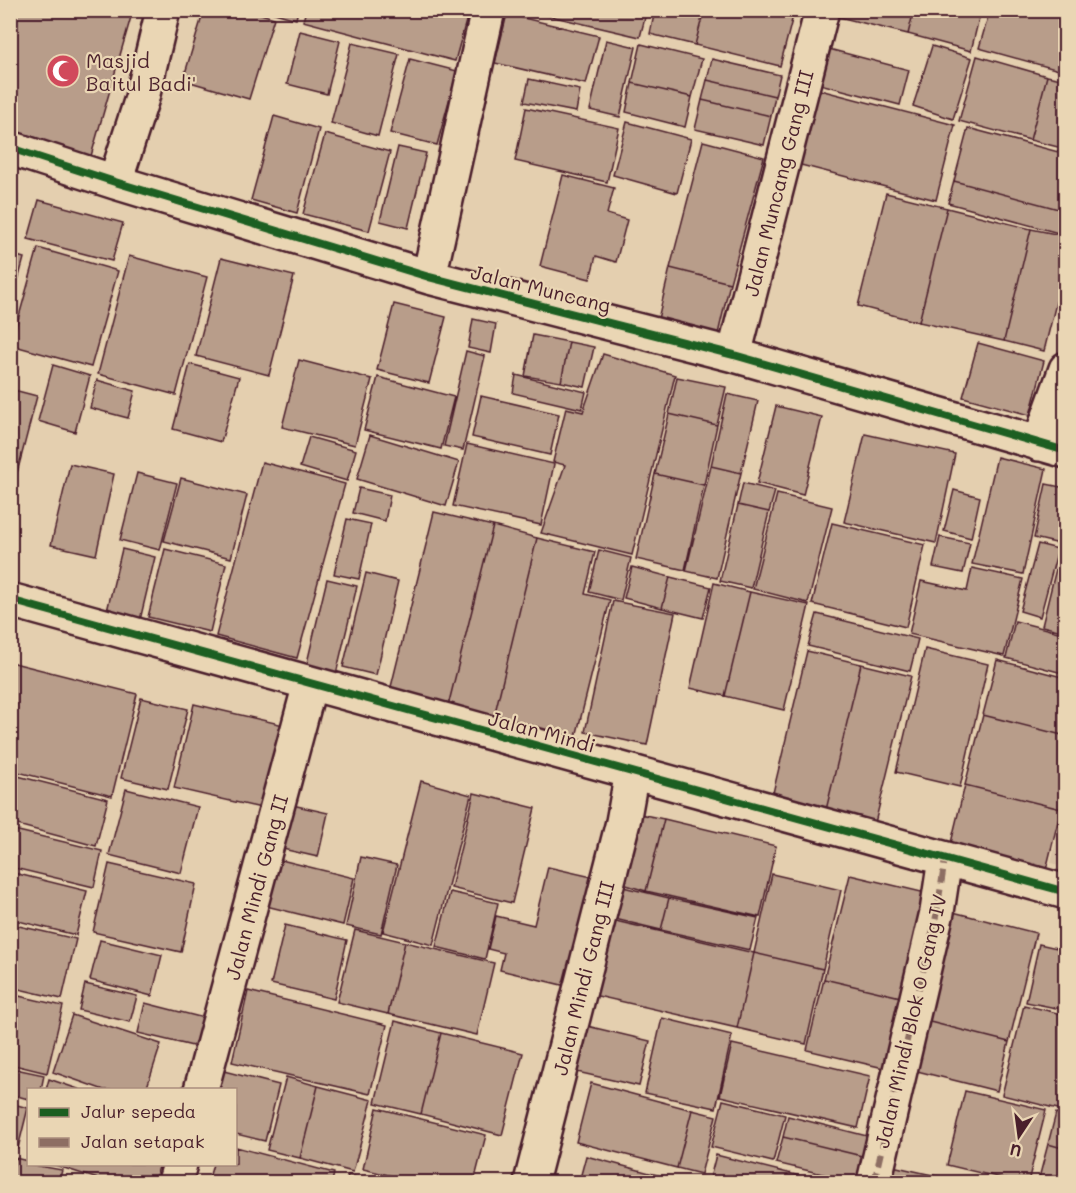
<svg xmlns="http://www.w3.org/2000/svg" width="1076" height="1193" font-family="Mali,sans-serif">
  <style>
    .built { fill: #d7c0a4 }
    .building { fill: #b89d8a; stroke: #4a1f2b; stroke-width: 1.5 }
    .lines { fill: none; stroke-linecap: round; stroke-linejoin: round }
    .street-casing { stroke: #4a1f2b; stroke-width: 38 }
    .secondary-casing { stroke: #4a1f2b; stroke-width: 38 }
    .street { stroke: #ead6b4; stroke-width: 33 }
    .secondary { stroke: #ead6b4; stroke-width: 33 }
    .quiet { stroke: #8d6e63; stroke-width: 6; stroke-dasharray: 12 6; stroke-linecap: butt }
    .cycleway-casing { stroke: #ead6b4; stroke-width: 11 }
    .cycleway { stroke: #1b5e20; stroke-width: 8 }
    .labels { text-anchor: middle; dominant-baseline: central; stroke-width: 4.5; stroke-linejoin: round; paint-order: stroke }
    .poi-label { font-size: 20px; fill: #4a1f2b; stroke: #ead6b4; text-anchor: start }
    .street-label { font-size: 20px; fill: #4a1f2b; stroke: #ead6b4 }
  </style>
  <rect width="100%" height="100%" fill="#e4cfaf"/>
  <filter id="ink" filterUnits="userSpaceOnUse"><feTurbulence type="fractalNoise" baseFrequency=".0167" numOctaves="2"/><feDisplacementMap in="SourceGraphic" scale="12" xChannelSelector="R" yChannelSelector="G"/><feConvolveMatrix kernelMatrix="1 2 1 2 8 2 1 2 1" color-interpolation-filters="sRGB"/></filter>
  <g filter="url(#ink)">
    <!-- built -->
    <path class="built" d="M1065,805v62l-14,-4z"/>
    <!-- building -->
    <path class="building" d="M10,10h123l-42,146 -81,-24z
      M204,10h44l26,8 -25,81 -66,-19z
      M264,10h34l-2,9z
      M306,10h163l-14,51 -152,-40z
      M538,10h109l-7,27 -103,-24z
      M655,10h49l-9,35 -45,-11z
      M704,10l90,2 -14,54 -85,-21z
      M837,10h77l-6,24 -73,-18z
      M914,10h67l-10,41 -63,-17z
      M990,10h76v62l-87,-24z
      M507,14l92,22 -13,48 -91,-21z
      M300,31l40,10 -13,53 -40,-10z
      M606,40l30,7 -16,70 -30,-7z
      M352,43l47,11 -21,82 -47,-13z
      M641,44l61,15 -10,38 -60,-14z
      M932,46l40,12 -19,61 -40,-13z
      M829,49l80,21 -9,35 -80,-21z
      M977,56l70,20 -17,64 -71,-19z
      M410,59l47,12 -20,74 -47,-12z
      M712,59l68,16 -5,21 -68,-16z
      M1047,76l19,4v69l-36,-9z
      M529,79l51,11 -4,22 -52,-10z
      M707,80l68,16 -4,20 -69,-16z
      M632,83l60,14 -7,30 -59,-15z
      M816,89l139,36 -19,75 -139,-36z
      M702,100l69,16 -7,29 -69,-16z
      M526,108l93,20 -12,54 -92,-21z
      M274,116l45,13 -22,84 -46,-13z
      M627,122l64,17 -14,54 -64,-18z
      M968,128l98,26v57l-112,-30z
      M325,134l65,18 -21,79 -66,-17z
      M703,141l61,16 -34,126 -60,-15z
      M398,147l28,6 -18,75 -28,-7z
      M563,175l51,13 -7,26 20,6 -11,42 -20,-6 -6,23 -50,-13z
      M954,181l112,30v24l-118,-32z
      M886,193l61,15 -28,114 -61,-16z
      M39,200l84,23 -11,38 -84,-22z
      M947,208l84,21 -27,112 -85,-19z
      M1031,229l35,7v27l-22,88 -40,-10z
      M38,248l80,23 -27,96 -80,-22z
      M10,254l14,4 -14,52z
      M129,256l78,21 -31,118 -78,-21z
      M221,258l73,18 -25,99 -73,-19z
      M670,268l60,15 -12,51 -60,-15z
      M394,304l52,13 -17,66 -52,-13z
      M473,319l23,5 -5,29 -23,-5z
      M533,335l36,7 -8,40 -36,-6z
      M569,342l25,5 -9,40 -24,-5z
      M978,343l66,18 -14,54 -67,-18z
      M466,351l19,5 -22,94 -19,-4z
      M603,354l72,21 -43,180 -91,-22 24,-68 -12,-3 13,-54 17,4z
      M299,360l73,19 -17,66 -73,-18z
      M190,364l49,13 -18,65 -48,-13z
      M53,365l37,11 -15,56 -37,-11z
      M516,375l70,17 -4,17 -69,-16z
      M378,377l76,20 -13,52 -77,-19z
      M677,377l49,10 -9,38 -48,-11z
      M97,380l38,11 -7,27 -38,-10z
      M10,389l27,7 -27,104z
      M727,394l31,7 -17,72 -30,-7z
      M481,396l78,18 -9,41 -78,-18z
      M776,406l46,11 -19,78 -46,-12z
      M669,414l48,11 -13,60 -49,-11z
      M865,434l90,20 -19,89 -92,-21z
      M370,435l89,27 -13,44 -89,-27z
      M309,437l47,13 -9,31 -47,-14z
      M467,444l87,20 -13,61 -88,-19z
      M997,457l49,12 -23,105 -51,-10z
      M262,462l83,22 -48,174 -81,-22z
      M70,464l44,10 -18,81 -45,-10z
      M711,466l30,7 -24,105 -31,-7z
      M137,473l40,10 -17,67 -40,-10z
      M655,474l49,11 -19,85 -49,-11z
      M181,478l66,17 -16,63 -67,-17z
      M743,483l32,8 -6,21 -31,-7z
      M1046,484l20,4v31l-6,25 -26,-6z
      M359,488l31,7 -5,26 -32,-8z
      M954,490l26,7 -9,41 -27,-7z
      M777,494l55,13 -24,96 -55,-14z
      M738,505l31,7 -18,76 -31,-7z
      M434,512l59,14 -46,184 -58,-15z
      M347,519l24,5 -12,55 -25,-5z
      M832,523l93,22 -19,82 -94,-23z
      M493,526l44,12 -44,183 -46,-11z
      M1064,536h2v96l-24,-6z
      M940,537l30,6 -7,30 -30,-6z
      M537,538l58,14 -10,42 25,6 -35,141 -82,-20z
      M1038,544l20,5 -18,68 -20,-6z
      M122,549l33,8 -15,63 -33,-9z
      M165,549l61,15 -16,68 -62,-15z
      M599,550l32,8 -10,42 -32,-8z
      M632,567l38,10 -8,31 -38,-10z
      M972,568l51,11 -19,77 -95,-22 12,-53 46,10z
      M366,573l32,8 -22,94 -33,-8z
      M670,577l41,10 -8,31 -41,-10z
      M327,579l30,7 -21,88 -30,-7z
      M714,583l36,9 -25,104 -35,-8z
      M750,592l59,13 -25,105 -59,-14z
      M613,601l62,12 -28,132 -62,-13z
      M817,614l101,25 -8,32 -102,-25z
      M1015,621l51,13v40l-60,-16z
      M925,649l63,15 -28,123 -64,-15z
      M807,651l54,13 -35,146 -54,-13z
      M997,660l69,18v58l-83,-21z
      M10,662l127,32 -25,102 -102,-26z
      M861,664l50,12 -36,147 -49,-13z
      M141,698l47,11 -20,80 -47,-11z
      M194,704l94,22 -18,84 -96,-22z
      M983,715l83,21v57l-5,16 -96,-24z
      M10,774l98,25 -12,47 -86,-23z
      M421,781l50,14 -38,150 -50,-13z
      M965,785l96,24 -15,61 -96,-23z
      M126,789l72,18 -17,66 -72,-18z
      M474,793l61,15 -23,95 -61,-15z
      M288,804l40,9 -10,44 -40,-9z
      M640,814l24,5 -18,72 -23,-7z
      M664,819l112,27 -16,71 -114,-26z
      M10,829l92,22 -8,36 -84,-20z
      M361,857l36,8 -16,69 -35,-8z
      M273,858l81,20 -11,47 -81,-20z
      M109,864l87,20 -15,68 -88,-20z
      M548,867l44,10 -26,109 -66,-16 4,-17 -16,-4 8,-33 38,9z
      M10,872l77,19 -11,44 -66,-16z
      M772,874l69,16 -18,79 -69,-16z
      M850,875l80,19 -25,104 -81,-19z
      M623,887l46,11 -8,32 -46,-11z
      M450,892l48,11 -13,56 -49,-12z
      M669,898l89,20 -8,32 -89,-20z
      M949,911l87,22 -27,109 -87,-22z
      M611,920l143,33 -17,75 -144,-33z
      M10,924l66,15 -14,60 -52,-12z
      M285,925l62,15 -13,59 -63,-15z
      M355,930l50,12 -17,72 -51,-12z
      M100,940l62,15 -10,41 -62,-16z
      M405,942l89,21 -17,72 -89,-21z
      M1039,944l27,6v60l-40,-8z
      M754,953l69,16 -17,75 -69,-16z
      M824,979l81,19 -17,71 -81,-19z
      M85,984l52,12 -7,26 -51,-12z
      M248,991l139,34 -17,69 -138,-32z
      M10,994l53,12 -16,67 -37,-9z
      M145,1003l59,15 -7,29 -59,-14z
      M1024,1005l42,10v96l-64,-16z
      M72,1015l89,29 -15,46h-42l-51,-18z
      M662,1018l70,17 -16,73 -71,-15z
      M922,1020l87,22 -12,49 -88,-22z
      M395,1021l46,12 -20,81 -46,-11z
      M587,1026l63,15 -11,45 -62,-14z
      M441,1033l82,20 -21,82 -81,-21z
      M732,1044l138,32 -12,52 -138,-32z
      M11,1068l33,7 -3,15h-13v9l-18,-5z
      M216,1069l63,16 -14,56 -29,-7v-44h-25z
      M286,1077l32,9 -18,72 -33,-8z
      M49,1079l32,11h-35z
      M591,1083l101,27 -15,58 -101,-26z
      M318,1086l54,14 -19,72 -53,-14z
      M965,1091l81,19 -18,72h-10l-71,-17z
      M723,1100l62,15 -12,47 -62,-15z
      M10,1103l18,5 -10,40 -8,-2z
      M377,1108l109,27 -12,47h-56l-55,-13z
      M692,1110l24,6 -15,58 -24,-6z
      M1056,1113l10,2v34l-18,-5z
      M788,1116l79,20 -5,20 -79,-19z
      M783,1137l79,19 -6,26 -80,-19z
      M1048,1144l18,5v33h-28z
      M236,1147l98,26 -2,9h-124l5,-18h23z
      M716,1155l108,27h-115z
      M586,1156l75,20 -2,6h-80z
      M15,1158l13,3v3l34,6 -3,12h-49z
      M52,1164h108l-6,18h-47z
      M888,1165l75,17h-79z
      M348,1175l34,7h-36z
      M661,1176l28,6h-30z"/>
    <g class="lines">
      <defs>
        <path id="street" d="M10,148l105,34 314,95 305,78 332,96
          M115,182l27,-84 21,-88
          M429,277l59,-267
          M734,355l88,-345
          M1039,444l27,-75
          M201,1090l109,-406
          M175,1182l5,-18
          M531,1182l92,-360 9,-50
          M874,1182l63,-270 8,-53"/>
        <path id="secondary" d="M10,600l1056,292"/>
      </defs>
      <!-- street casing -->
      <use href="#street" class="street-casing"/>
      <!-- secondary casing -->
      <use href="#secondary" class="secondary-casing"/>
      <!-- street -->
      <use href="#street" class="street"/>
      <!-- secondary -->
      <use href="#secondary" class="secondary"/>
      <!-- quiet -->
      <path class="quiet" d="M874,1182l63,-270 8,-53"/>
      <defs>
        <path id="cycleway" d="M10,148l105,34 314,95 305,78 332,96
          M10,600l1056,292"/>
      </defs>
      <!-- cycleway casing -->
      <use href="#cycleway" class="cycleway-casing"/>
      <!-- cycleway -->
      <use href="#cycleway" class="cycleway"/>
    </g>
  </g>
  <!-- icons -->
  <defs>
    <symbol id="mosque-disc" viewBox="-11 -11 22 22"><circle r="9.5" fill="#d1495b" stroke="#ead6b4"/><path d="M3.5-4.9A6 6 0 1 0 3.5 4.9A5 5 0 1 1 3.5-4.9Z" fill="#fff"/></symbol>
  </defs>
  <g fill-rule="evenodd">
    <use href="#mosque-disc" x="44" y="52" width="38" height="38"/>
  </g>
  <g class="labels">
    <!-- poi labels -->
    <g class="poi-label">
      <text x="86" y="60">Masjid<tspan x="86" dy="23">Baitul Badi'</tspan></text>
    </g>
    <!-- street labels -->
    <g class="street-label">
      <text transform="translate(778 183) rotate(-76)">Jalan Muncang Gang III</text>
      <text transform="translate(541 288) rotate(14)">Jalan Muncang</text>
      <text transform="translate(542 731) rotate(15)">Jalan Mindi</text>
      <text transform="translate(256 887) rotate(-75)">Jalan Mindi Gang II</text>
      <text transform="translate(583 978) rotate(-76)">Jalan Mindi Gang III</text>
      <text transform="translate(910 1021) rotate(-77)">Jalan Mindi Blok 0 Gang IV</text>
    </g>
  </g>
  <!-- margin -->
  <rect width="1076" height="1193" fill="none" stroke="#ead6b4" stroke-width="36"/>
  <rect x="18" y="18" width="1040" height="1157" fill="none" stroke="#4a1f2b" stroke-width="2" filter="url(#ink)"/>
  <!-- legend -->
  <rect x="27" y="1088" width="210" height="78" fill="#ead6b4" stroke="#aa8d7d" stroke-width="1.5"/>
  <rect x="39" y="1108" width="30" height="9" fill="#1b5e20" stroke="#aa8d7d" stroke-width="1.5"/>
  <text x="81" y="1118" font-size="18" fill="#4a1f2b">Jalur sepeda</text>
  <rect x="39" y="1138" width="30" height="9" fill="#8d6e63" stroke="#aa8d7d" stroke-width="1.5"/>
  <text x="81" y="1148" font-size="18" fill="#4a1f2b">Jalan setapak</text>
  <!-- north arrow -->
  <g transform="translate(1019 1136) rotate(193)" stroke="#ead6b4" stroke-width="4.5" paint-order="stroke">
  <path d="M0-4.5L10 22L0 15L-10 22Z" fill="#4a1f2b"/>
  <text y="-9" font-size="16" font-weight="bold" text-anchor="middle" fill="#4a1f2b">U</text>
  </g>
</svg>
